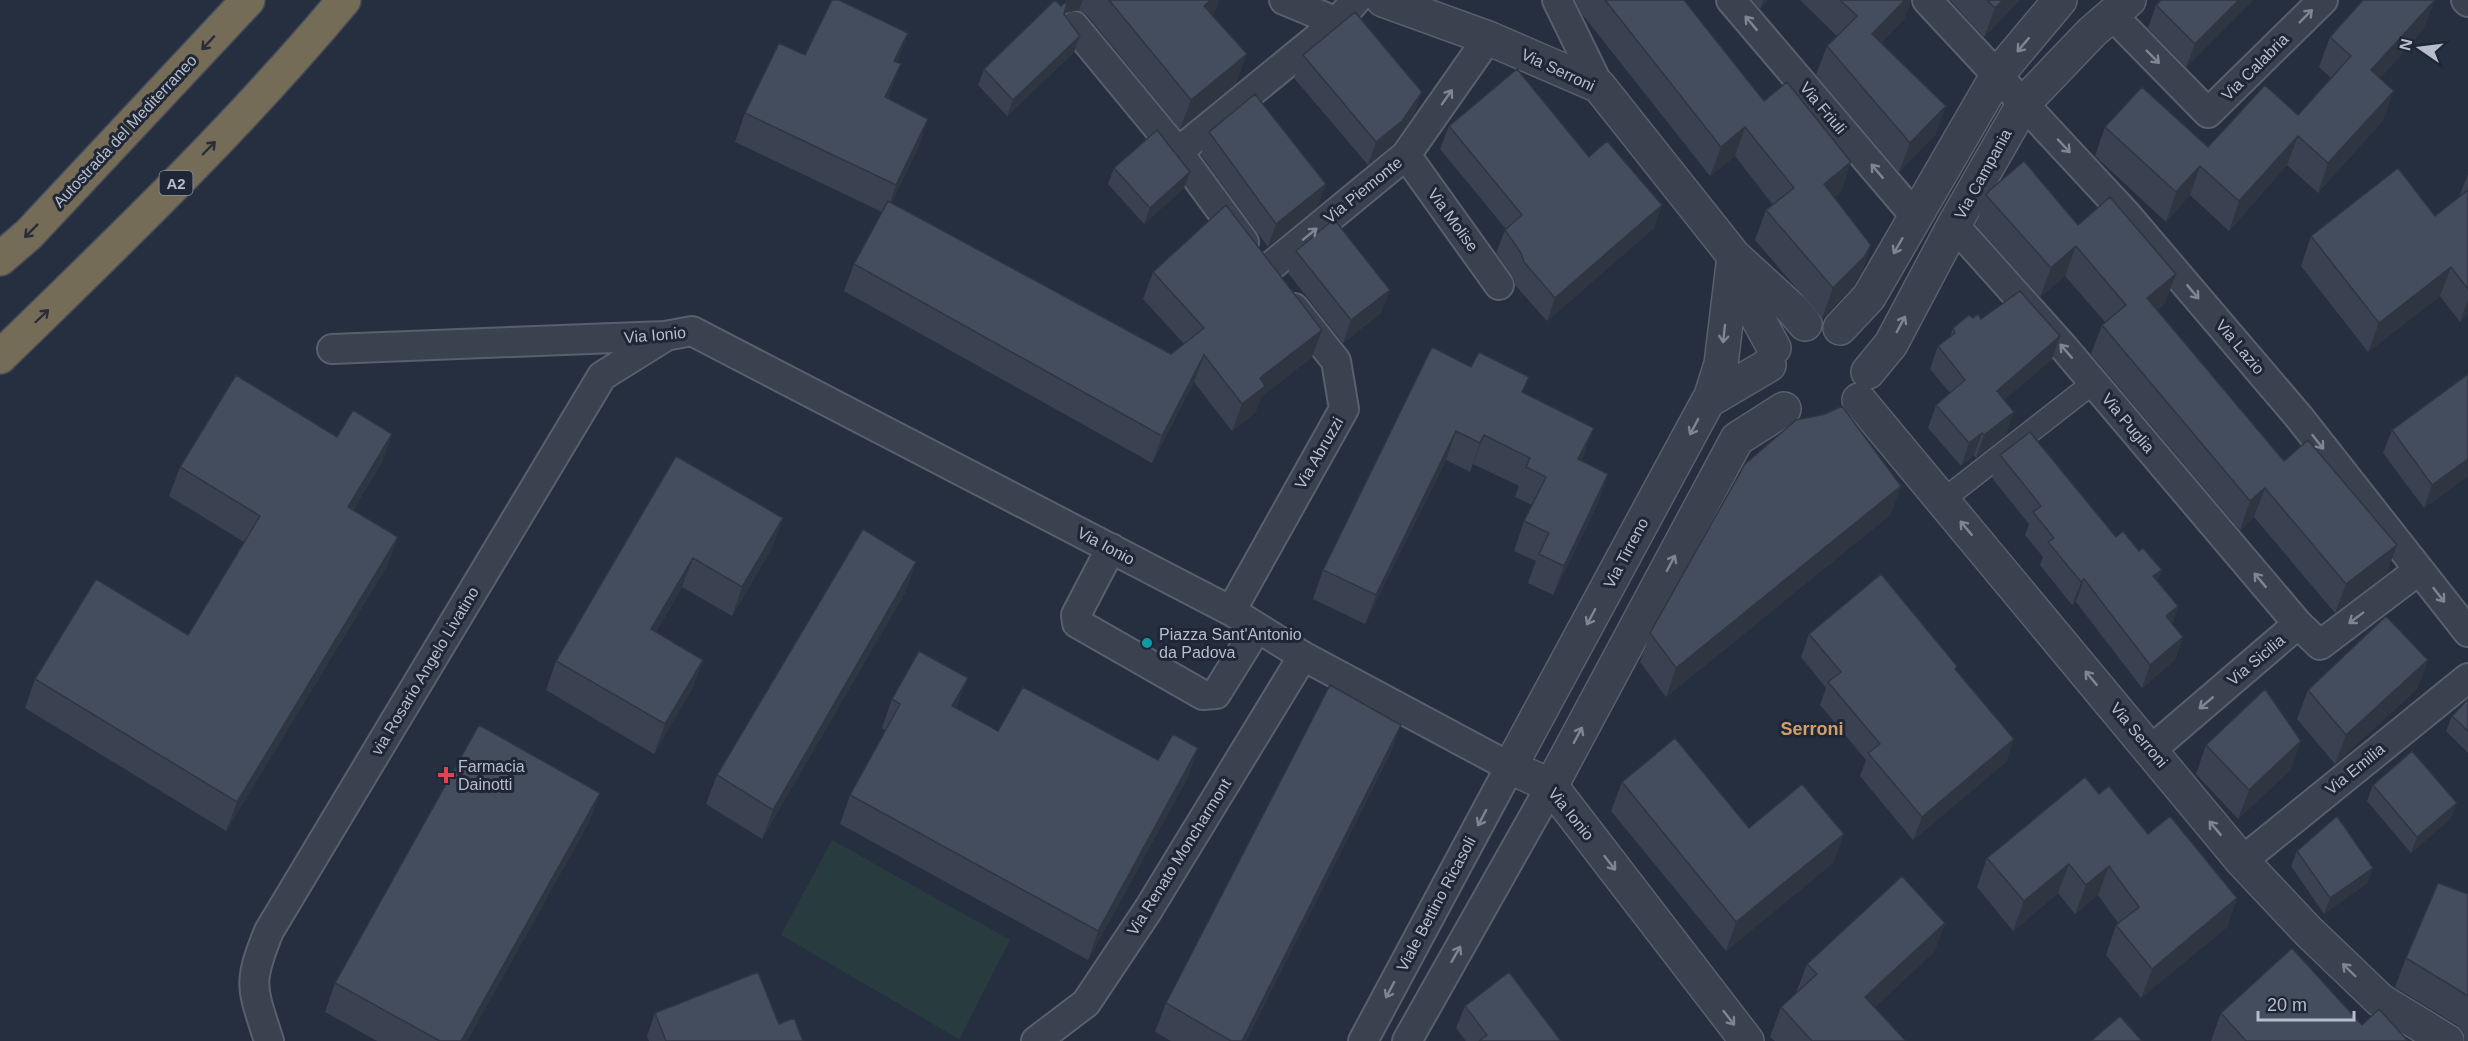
<svg xmlns="http://www.w3.org/2000/svg" width="2468" height="1041" font-family="Helvetica,sans-serif">
  <style>
    .green { fill: #283c40 }
    .lines { fill: none; stroke-linecap: round; stroke-linejoin: round }
    .pedestrian-casing { stroke: #585f6d; stroke-width: 24 }
    .minor-casing { stroke: #585f6d; stroke-width: 32 }
    .tertiary-casing { stroke: #585f6d; stroke-width: 36 }
    .motorway-casing { stroke: #454c5a; stroke-width: 36 }
    .pedestrian { stroke: #3a414f; stroke-width: 21 }
    .minor { stroke: #3a414f; stroke-width: 28 }
    .tertiary { stroke: #3a414f; stroke-width: 33 }
    .motorway { stroke: #756c58; stroke-width: 33 }
    .wall { fill: #3a4251 }
    .shaded-wall { fill: #2f3642 }
    .building { fill: #434d5e; stroke: #2f3642; stroke-width: 1.5 }
    .oneway { stroke: #7f8593 }
    .oneway2 { stroke: #282d38 }
    .culture-dot { fill: #0f9aa8; stroke: #1f2635; stroke-width: 2 }
    .health-dot { fill: #e0444e; stroke: #1f2635; stroke-width: 2 }
    .labels { text-anchor: middle; dominant-baseline: central; stroke-width: 6; stroke-linejoin: round; paint-order: stroke }
    .shield { fill: #1f2635; stroke: #89909d; stroke-width: 1.5 }
    .shield-label { font-size: 15px; font-weight: bold; fill: #b7bdca }
    .street-label { font-size: 16px; fill: #b7bdca; stroke: #1f2635 }
    .poi-label { font-size: 16px; fill: #b7bdca; stroke: #1f2635; text-anchor: start }
    .neighbourhood-label { font-size: 18px; font-weight: bold; fill: #d29f6a; stroke: #1f2635 }
  </style>
  <rect width="100%" height="100%" fill="#262f3f"/>
  <!-- green -->
  <path class="green" d="M832,840l178,100 -51,99 -178,-104z"/>
  <g class="lines">
    <defs>
      <path id="pedestrian" d="M1943,500l150,-117"/>
      <path id="minor" d="M1284,0l53,22
        M1557,0l42,86
        M1731,0l184,216
        M1927,0l199,214 173,203 169,215
        M2466,0l2,2
        M2112,15l96,98 115,-113
        M1074,26l104,126 66,90
        M1178,152l159,-130 19,-22
        M1406,155l93,130
        M1954,225l111,124 233,275 22,21 99,-75
        M1265,271l141,-116 82,-117
        M332,349l333,-13 27,-5 539,280 72,45 207,111 -147,274
        M1111,548l-35,67 1,8 126,72 13,-1 41,-66
        M1231,611l113,-202 -8,-48 -42,-53
        M2151,750l147,-126
        M2242,861l226,-183
        M269,1041c-17,-54 -22,-56 0,-110l333,-555 61,-38
        M1036,1041l50,-38 62,-93 155,-254
        M1407,1041l144,-255"/>
      <path id="tertiary" d="M1383,0l105,38 111,48 135,170 59,54 12,14
        M1735,263l3,19 36,66
        M1840,328l29,-31 129,-223 62,-74
        M1868,372l23,-28 63,-119 70,-122 68,-71 37,-32
        M1710,399l11,-35 13,-108
        M1859,400l383,461 66,70 72,69 67,41
        M1551,786l186,-347 47,-30
        M1747,1041l-196,-255 -41,-19 198,-366 61,-36"/>
      <path id="motorway" d="M0,259l29,-25 219,-234
        M0,357c118,-115 238,-230 344,-357"/>
    </defs>
    <!-- pedestrian casing -->
    <use href="#pedestrian" class="pedestrian-casing"/>
    <!-- minor casing -->
    <use href="#minor" class="minor-casing"/>
    <!-- tertiary casing -->
    <use href="#tertiary" class="tertiary-casing"/>
    <!-- motorway casing -->
    <use href="#motorway" class="motorway-casing"/>
    <!-- pedestrian -->
    <use href="#pedestrian" class="pedestrian"/>
    <!-- minor -->
    <use href="#minor" class="minor"/>
    <!-- tertiary -->
    <use href="#tertiary" class="tertiary"/>
    <!-- motorway -->
    <use href="#motorway" class="motorway"/>
  </g>
  <!-- wall -->
  <path class="wall" d="M1069,0h150l-6,16 34,38 -11,29 -56,46 -93,-114 -8,-5 -14,3z
    M1575,0h109l80,101 77,91 -7,5 37,48 -10,29 -7,12 -32,32 -67,-78 11,-30 7,-5 -38,-49 -25,20 -128,-162z
    M1753,0h15l-8,9z
    M1800,0h111l-7,19 -23,24 65,63 -11,29 -36,37 -83,-97 11,-29 10,-10z
    M1950,0h70l-36,37z
    M2161,0h92l-67,67 -38,-39 8,-23z
    M2424,29l-44,49 3,42 -65,73 -31,-28 -58,66 -39,-36 -24,27 -71,-66 10,-29 103,20 90,-32 33,-37 -12,-11 11,-30z
    M908,33l-11,29 -7,31 -2,6 40,20 -10,29 -27,55 280,151 13,-10 -41,-45 10,-27 169,58 -10,27 -51,40 -6,16 -23,18 -38,-49 -42,81 -308,-172 10,-27 28,-52 -147,-70 10,-29 60,-58z
    M1074,52l-67,64 -29,-31 6,-16z
    M1303,55l111,60 -20,29 -26,21 -74,-87z
    M1449,126l140,31 65,71 -107,93 -32,-36 -3,-10 -16,-22 9,-23 1,-1 -66,-80z
    M1209,132l117,52 -9,23 -49,40 -67,-92z
    M1114,168l70,20 -40,36 -36,-40z
    M2468,174v141l-8,7 -20,-26 -72,56 -67,-86 10,-30 124,-20 24,-19z
    M1986,195l92,30 98,49 -11,29 -8,7 127,151 113,84 -11,29 -51,39 -81,-96 -14,13 -149,-176 11,-29 3,-3 -40,-46 -25,21 -64,-72z
    M1296,251l94,39 -9,23 -38,30 -55,-70z
    M1973,318l8,1 71,40 -48,41 2,35 -30,23 -2,-3 -13,11 -33,-38 8,-23 14,-12 -20,-24 8,-23 12,-9 3,-9z
    M1432,347l162,81 -13,32 27,14 -10,29 -45,92 -25,-12 8,-22 -22,-10 10,-30 8,-16 -17,-8 4,-11 -46,-22 -3,8 -24,-12 -81,164 -52,-25 10,-29z
    M2468,374v102l-44,32 -41,-55 9,-23z
    M1825,414l76,72 -11,29 -224,182 -26,-35 10,-29z
    M392,434l-11,30 -28,46 45,27 -11,29 -161,265 -201,-123 10,-29 153,-44 56,-93 -75,-46 11,-29 157,-30z
    M2000,455l116,82 23,14 23,19 -5,11 21,25 -6,18 11,13 -8,23 -33,28 -66,-86 -4,3 -32,-40 3,-8 -18,-22 4,-11 -37,-46z
    M676,456l107,62 -11,30 -40,68 -50,-29 -26,45 47,28 -11,29 -38,65 -108,-64 10,-29z
    M906,591l-144,248 -56,-35 11,-29z
    M1809,634l147,36 58,69 -8,23 -93,78 -53,-64 6,-16 -46,-55 6,-17 -25,-31z
    M2428,660l-11,29 -82,75 -38,-45 11,-29z
    M892,699l65,9 41,23 190,46 -100,183 -248,-136 10,-29 36,-64 -4,-3z
    M2468,699v54l-22,-22 6,-15z
    M1401,725l-11,29 -144,287h-75l-16,-9 11,-29z
    M2301,741l-11,29 -52,49 -42,-45 10,-29z
    M1622,782l127,46 95,6 -11,29 -107,88 -115,-140z
    M2373,785l78,33 -40,35 -44,-52z
    M600,793l-11,29 -122,219h-90l-52,-29 10,-29z
    M2099,794l49,40 89,64 -10,29 -86,71 -35,-43 10,-30 3,-1 -21,-29 -23,19 -17,-21 -45,38 -36,-44 10,-29z
    M2297,851l76,17 -6,15 -43,31 -33,-48z
    M2468,894v147h-4v-8l-7,-8 -62,-38 11,-29z
    M1945,923l-11,29 -59,55 31,34h-131l-5,-4 11,-30 15,-14 11,-29z
    M1465,1006l96,35h-95l-10,-13z
    M655,1013l124,11 24,17h-154l-2,-5z
    M2221,1013l141,12 46,16h-197z"/>
  <!-- shaded-wall -->
  <path class="shaded-wall" d="M1069,0h14l-4,10 -14,3z
    M1211,0h8l-7,19 -8,-13z
    M1763,0h5l-8,9z
    M1905,0h6l-7,19 -42,44 10,-29z
    M2003,0h17l-36,37 11,-29z
    M2239,0h14l-67,67 9,-23z
    M2435,0l-11,29 -63,71 10,-30z
    M908,33l-11,29 -3,-1z
    M1080,36l-6,16 -67,64 6,-16z
    M1247,54l-11,29 -56,46 11,-29z
    M901,64l-11,29 -16,34 11,-30z
    M2394,91l-11,29 -65,73 10,-30z
    M1422,92l-8,23 -20,29 -26,21 8,-23z
    M1946,106l-11,29 -36,37 11,-29z
    M928,119l-10,29 -32,66 10,-29z
    M1745,127l-10,29 -25,20 11,-29z
    M2298,136l-11,29 -58,66 10,-30z
    M1851,162l-10,30 -28,22 11,-30z
    M2200,166l-10,29 -24,27 10,-30z
    M1190,172l-6,16 -40,36 6,-16z
    M1326,184l-9,23 -49,40 8,-23z
    M1662,205l-8,23 -107,93 8,-23z
    M1871,245l-10,29 -7,12 -32,32 11,-30z
    M2076,246l-11,30 -25,21 11,-29z
    M2451,267l-11,29 -72,56 11,-29z
    M2176,274l-11,29 -29,24 11,-29z
    M1390,290l-9,23 -38,30 8,-23z
    M2468,300v15l-8,7z
    M1322,330l-10,27 -51,40 -6,16 -23,18 10,-27 18,-26z
    M2060,336l-8,23 -64,55 9,-23z
    M1204,355l-10,27 -42,81 10,-27z
    M2014,412l-8,23 -30,23 8,-23z
    M1594,428l-11,29 -15,31 10,-29z
    M1456,431l-10,29 -81,164 11,-29z
    M1982,433l-8,22 -13,11 8,-23z
    M392,434l-11,30 -43,72 10,-29z
    M1484,435l-11,29 -3,8 10,-29z
    M2468,459v17l-44,32 8,-23z
    M1608,474l-10,29 -45,92 11,-29z
    M1901,486l-11,29 -224,182 10,-29z
    M2265,488l-11,29 -14,13 10,-29z
    M783,518l-11,30 -40,68 10,-29z
    M398,537l-11,29 -161,265 11,-29z
    M2397,545l-11,29 -51,39 11,-29z
    M693,558l-11,29 -42,72 11,-30z
    M916,562l-10,29 -144,248 11,-29z
    M2162,570l-9,23v-17z
    M2084,579l-8,23 -4,3 9,-23z
    M2178,606l-8,23 -4,-13z
    M2183,637l-8,23 -33,28 8,-23z
    M703,660l-11,29 -38,65 11,-30z
    M2428,660l-11,29 -82,75 11,-29z
    M968,678l-11,29 -16,28 11,-29z
    M1401,725l-11,29 -144,287h-4z
    M2014,739l-8,23 -93,78 9,-23z
    M2301,741l-11,29 -52,49 11,-29z
    M1198,748l-10,29 -100,183 10,-29z
    M600,793l-11,29 -122,219h-6z
    M2457,803l-6,15 -40,35 6,-16z
    M1844,834l-11,29 -107,88 10,-29z
    M2069,864l-11,29 -45,38 11,-30z
    M2109,866l-11,29 -23,19 11,-29z
    M2373,868l-6,15 -43,31 6,-16z
    M2237,898l-10,29 -86,71 11,-29z
    M1945,923l-11,29 -79,74 10,-29z"/>
  <!-- building -->
  <path class="building" d="M832,0h7l69,33 -14,28 7,3 -16,33 43,22 -32,66 -151,-72 34,-70 26,12z
    M1055,0l6,6 7,-6 -4,14 16,22 -67,64 -29,-31z
    M1109,0h102l-7,6 43,48 -56,46z
    M1605,0h79l80,101 23,-19 64,80 -27,22 47,61 -7,12 -31,31 -67,-78 28,-22 -49,-61 -24,20z
    M1840,0h65l-33,34 74,72 -36,37 -83,-97 30,-30z
    M1987,0h16l-8,8z
    M2161,0h78l-44,44 -39,-39z
    M2363,0h72l-64,70 23,21 -66,72 -30,-27 -59,65 -39,-35 -24,26 -71,-65 37,-40 66,60 57,-62 33,30 53,-59 -21,-19z
    M1355,12l67,80 -20,29 -26,21 -73,-87z
    M1517,69l72,88 18,-16 55,64 -107,93 -31,-36 -3,-9 -16,-23 17,-15 -73,-89z
    M1255,94l71,90 -50,40 -67,-92z
    M1157,130l33,42 -40,36 -36,-40z
    M2024,161l54,64 32,-28 66,77 -29,24 137,163 24,-21 89,105 -51,39 -81,-96 -15,13 -148,-176 24,-20 -50,-59 -25,22 -65,-73 3,-4z
    M2398,168l37,48 33,-26v99l-17,-22 -72,56 -68,-87z
    M888,201l283,153 33,-26 -51,-56 73,-67 96,125 -62,48 5,8 -23,18 -38,-49 -42,81 -308,-172z
    M1334,219l56,71 -39,30 -55,-69z
    M2020,291l40,45 -63,55 17,21 -30,23 -2,-2 -13,10 -33,-38 29,-25 -27,-34 17,-13 -2,-5 16,-13 4,3 5,-4 3,5z
    M1432,347l39,20 8,-15 50,25 -7,15 72,36 -16,31 30,15 -44,92 -25,-12 10,-21 -25,-12 22,-44 -20,-10 4,-9 -46,-23 -4,8 -24,-12 -80,164 -53,-25z
    M2468,374v85l-36,26 -40,-55z
    M236,375l101,62 16,-27 39,24 -44,73 50,30 -161,265 -202,-123 61,-100 92,56 72,-119 -80,-49z
    M1842,406l59,80 -225,182 -26,-35 95,-169 51,-44 29,-6z
    M2030,432l86,105 7,-6 16,20 4,-3 19,22 -9,6 25,30 -12,10 17,21 -33,28 -66,-86 -3,3 -33,-40 6,-4 -21,-26 8,-6 -41,-51z
    M676,456l107,62 -41,69 -49,-29 -42,71 52,31 -38,64 -109,-63z
    M863,529l53,33 -143,248 -56,-35z
    M1881,574l76,92 -2,3 59,70 -92,78 -54,-64 12,-9 -52,-62 13,-10 -32,-38z
    M2386,616l42,44 -82,75 -38,-45z
    M919,651l49,27 -16,28 46,25 25,-44 135,73 15,-26 25,14 -100,183 -248,-136 50,-91 -8,-5z
    M1330,685l71,40 -159,316h-11l-65,-38z
    M2265,689l36,52 -52,49 -43,-45z
    M2468,699v32l-16,-15z
    M479,725l121,68 -139,248h-21l-105,-58z
    M1675,738l74,90 53,-44 42,50 -108,88 -114,-140z
    M2412,751l45,52 -40,34 -44,-52z
    M2085,777l14,17 10,-8 39,48 22,-18 67,82 -85,71 -36,-44 23,-18 -30,-41 -23,19 -17,-21 -45,37 -37,-43z
    M2337,816l36,52 -43,30 -33,-47z
    M1902,876l43,47 -80,74 41,44h-94l-31,-34 36,-33 -10,-10z
    M2438,883l30,11v102l-62,-38z
    M2292,948l70,77 17,-16 29,32h-162l-25,-28z
    M758,972l21,52 15,-6 9,23h-137l-11,-28z
    M1509,972l52,69h-82l8,-6 -22,-29z
    M2120,1016l22,25h-51z"/>
  <!-- one-way arrows -->
  <defs><path id="oneway-shaft" d="M-6 0H5M1.5-3L5.5 0L1.5 3" fill="none" stroke-width="1.6" stroke-linecap="round" stroke-linejoin="round" transform="scale(1.5)"/></defs>
  <g class="oneway">
    <use href="#oneway-shaft" transform="translate(2306 16) rotate(-45)"/>
    <use href="#oneway-shaft" transform="translate(1751 23) rotate(-130)"/>
    <use href="#oneway-shaft" transform="translate(2023 45) rotate(130)"/>
    <use href="#oneway-shaft" transform="translate(2153 57) rotate(45)"/>
    <use href="#oneway-shaft" transform="translate(1447 97) rotate(-55)"/>
    <use href="#oneway-shaft" transform="translate(2064 146) rotate(47)"/>
    <use href="#oneway-shaft" transform="translate(1877 171) rotate(-130)"/>
    <use href="#oneway-shaft" transform="translate(1310 234) rotate(-39)"/>
    <use href="#oneway-shaft" transform="translate(1898 246) rotate(120)"/>
    <use href="#oneway-shaft" transform="translate(2193 292) rotate(50)"/>
    <use href="#oneway-shaft" transform="translate(1901 324) rotate(-62)"/>
    <use href="#oneway-shaft" transform="translate(1724 334) rotate(96)"/>
    <use href="#oneway-shaft" transform="translate(2066 351) rotate(-131)"/>
    <use href="#oneway-shaft" transform="translate(1694 427) rotate(118)"/>
    <use href="#oneway-shaft" transform="translate(2318 442) rotate(52)"/>
    <use href="#oneway-shaft" transform="translate(1966 528) rotate(-130)"/>
    <use href="#oneway-shaft" transform="translate(1671 563) rotate(-62)"/>
    <use href="#oneway-shaft" transform="translate(2260 580) rotate(-130)"/>
    <use href="#oneway-shaft" transform="translate(2439 595) rotate(52)"/>
    <use href="#oneway-shaft" transform="translate(1591 617) rotate(118)"/>
    <use href="#oneway-shaft" transform="translate(2356 618) rotate(143)"/>
    <use href="#oneway-shaft" transform="translate(2091 678) rotate(-130)"/>
    <use href="#oneway-shaft" transform="translate(2206 703) rotate(140)"/>
    <use href="#oneway-shaft" transform="translate(1578 735) rotate(-62)"/>
    <use href="#oneway-shaft" transform="translate(1482 818) rotate(118)"/>
    <use href="#oneway-shaft" transform="translate(2215 828) rotate(-130)"/>
    <use href="#oneway-shaft" transform="translate(1610 863) rotate(52)"/>
    <use href="#oneway-shaft" transform="translate(1456 954) rotate(-60)"/>
    <use href="#oneway-shaft" transform="translate(2349 970) rotate(-136)"/>
    <use href="#oneway-shaft" transform="translate(1390 990) rotate(118)"/>
    <use href="#oneway-shaft" transform="translate(1729 1018) rotate(52)"/>
  </g>
  <g class="oneway2">
    <use href="#oneway-shaft" transform="translate(208 43) rotate(133)"/>
    <use href="#oneway-shaft" transform="translate(209 148) rotate(-46)"/>
    <use href="#oneway-shaft" transform="translate(31 231) rotate(135)"/>
    <use href="#oneway-shaft" transform="translate(42 316) rotate(-44)"/>
  </g>
  <!-- markers -->
  <circle class="culture-dot" cx="1147" cy="643" r="6"/>
  <path class="health-dot" d="M443 766h6v6h6v6h-6v6h-6v-6h-6v-6h6z"/>
  <g class="labels">
    <!-- shield labels -->
    <rect class="shield" x="159.5" y="171" width="33" height="24" rx="4.5"/>
    <g class="shield-label">
      <text x="176" y="183">A2</text>
    </g>
    <!-- street labels -->
    <g class="street-label">
      <text transform="translate(2255 67) rotate(-45)">Via Calabria</text>
      <text transform="translate(1558 70) rotate(25)">Via Serroni</text>
      <text transform="translate(1823 108) rotate(50)">Via Friuli</text>
      <text transform="translate(125 131) rotate(-47)">Autostrada del Mediterraneo</text>
      <text transform="translate(1983 174) rotate(-61)">Via Campania</text>
      <text transform="translate(1363 190) rotate(-39)">Via Piemonte</text>
      <text transform="translate(1453 220) rotate(54)">Via Molise</text>
      <text transform="translate(655 335) rotate(-5)">Via Ionio</text>
      <text transform="translate(2240 347) rotate(50)">Via Lazio</text>
      <text transform="translate(2128 423) rotate(50)">Via Puglia</text>
      <text transform="translate(1319 453) rotate(-60)">Via Abruzzi</text>
      <text transform="translate(1106 546) rotate(28)">Via Ionio</text>
      <text transform="translate(1626 553) rotate(-62)">Via Tirreno</text>
      <text transform="translate(2256 660) rotate(-40)">Via Sicilia</text>
      <text transform="translate(425 671) rotate(-59)">via Rosario Angelo Livatino</text>
      <text transform="translate(2139 735) rotate(50)">Via Serroni</text>
      <text transform="translate(2355 769) rotate(-39)">Via Emilia</text>
      <text transform="translate(1571 814) rotate(51)">Via Ionio</text>
      <text transform="translate(1179 857) rotate(-58)">Via Renato Moncharmont</text>
      <text transform="translate(1436 904) rotate(-62)">Viale Bettino Ricasoli</text>
    </g>
    <!-- poi labels -->
    <g class="poi-label">
      <text x="1159" y="634">Piazza Sant'Antonio<tspan x="1159" dy="18">da Padova</tspan></text>
      <text x="458" y="766">Farmacia<tspan x="458" dy="18">Dainotti</tspan></text>
    </g>
    <!-- neighbourhood labels -->
    <g class="neighbourhood-label">
      <text x="1812" y="729">Serroni</text>
    </g>
  </g>
  <!-- north arrow -->
  <g transform="translate(2420 48) rotate(284)" stroke="#1f2635" stroke-width="4.5" paint-order="stroke">
  <path d="M0-4.5L10 22L0 15L-10 22Z" fill="#b7bdca"/>
  <text y="-9" font-size="16" font-weight="bold" text-anchor="middle" fill="#b7bdca">N</text>
  </g>
  <!-- scale -->
  <path d="M2258 1011v9h96v-9" fill="none" stroke="#b7bdca" stroke-width="3"/>
  <text x="2267" y="1011" font-size="18" fill="#b7bdca" stroke="#1f2635" stroke-width="4.5" paint-order="stroke">20 m</text>
</svg>
